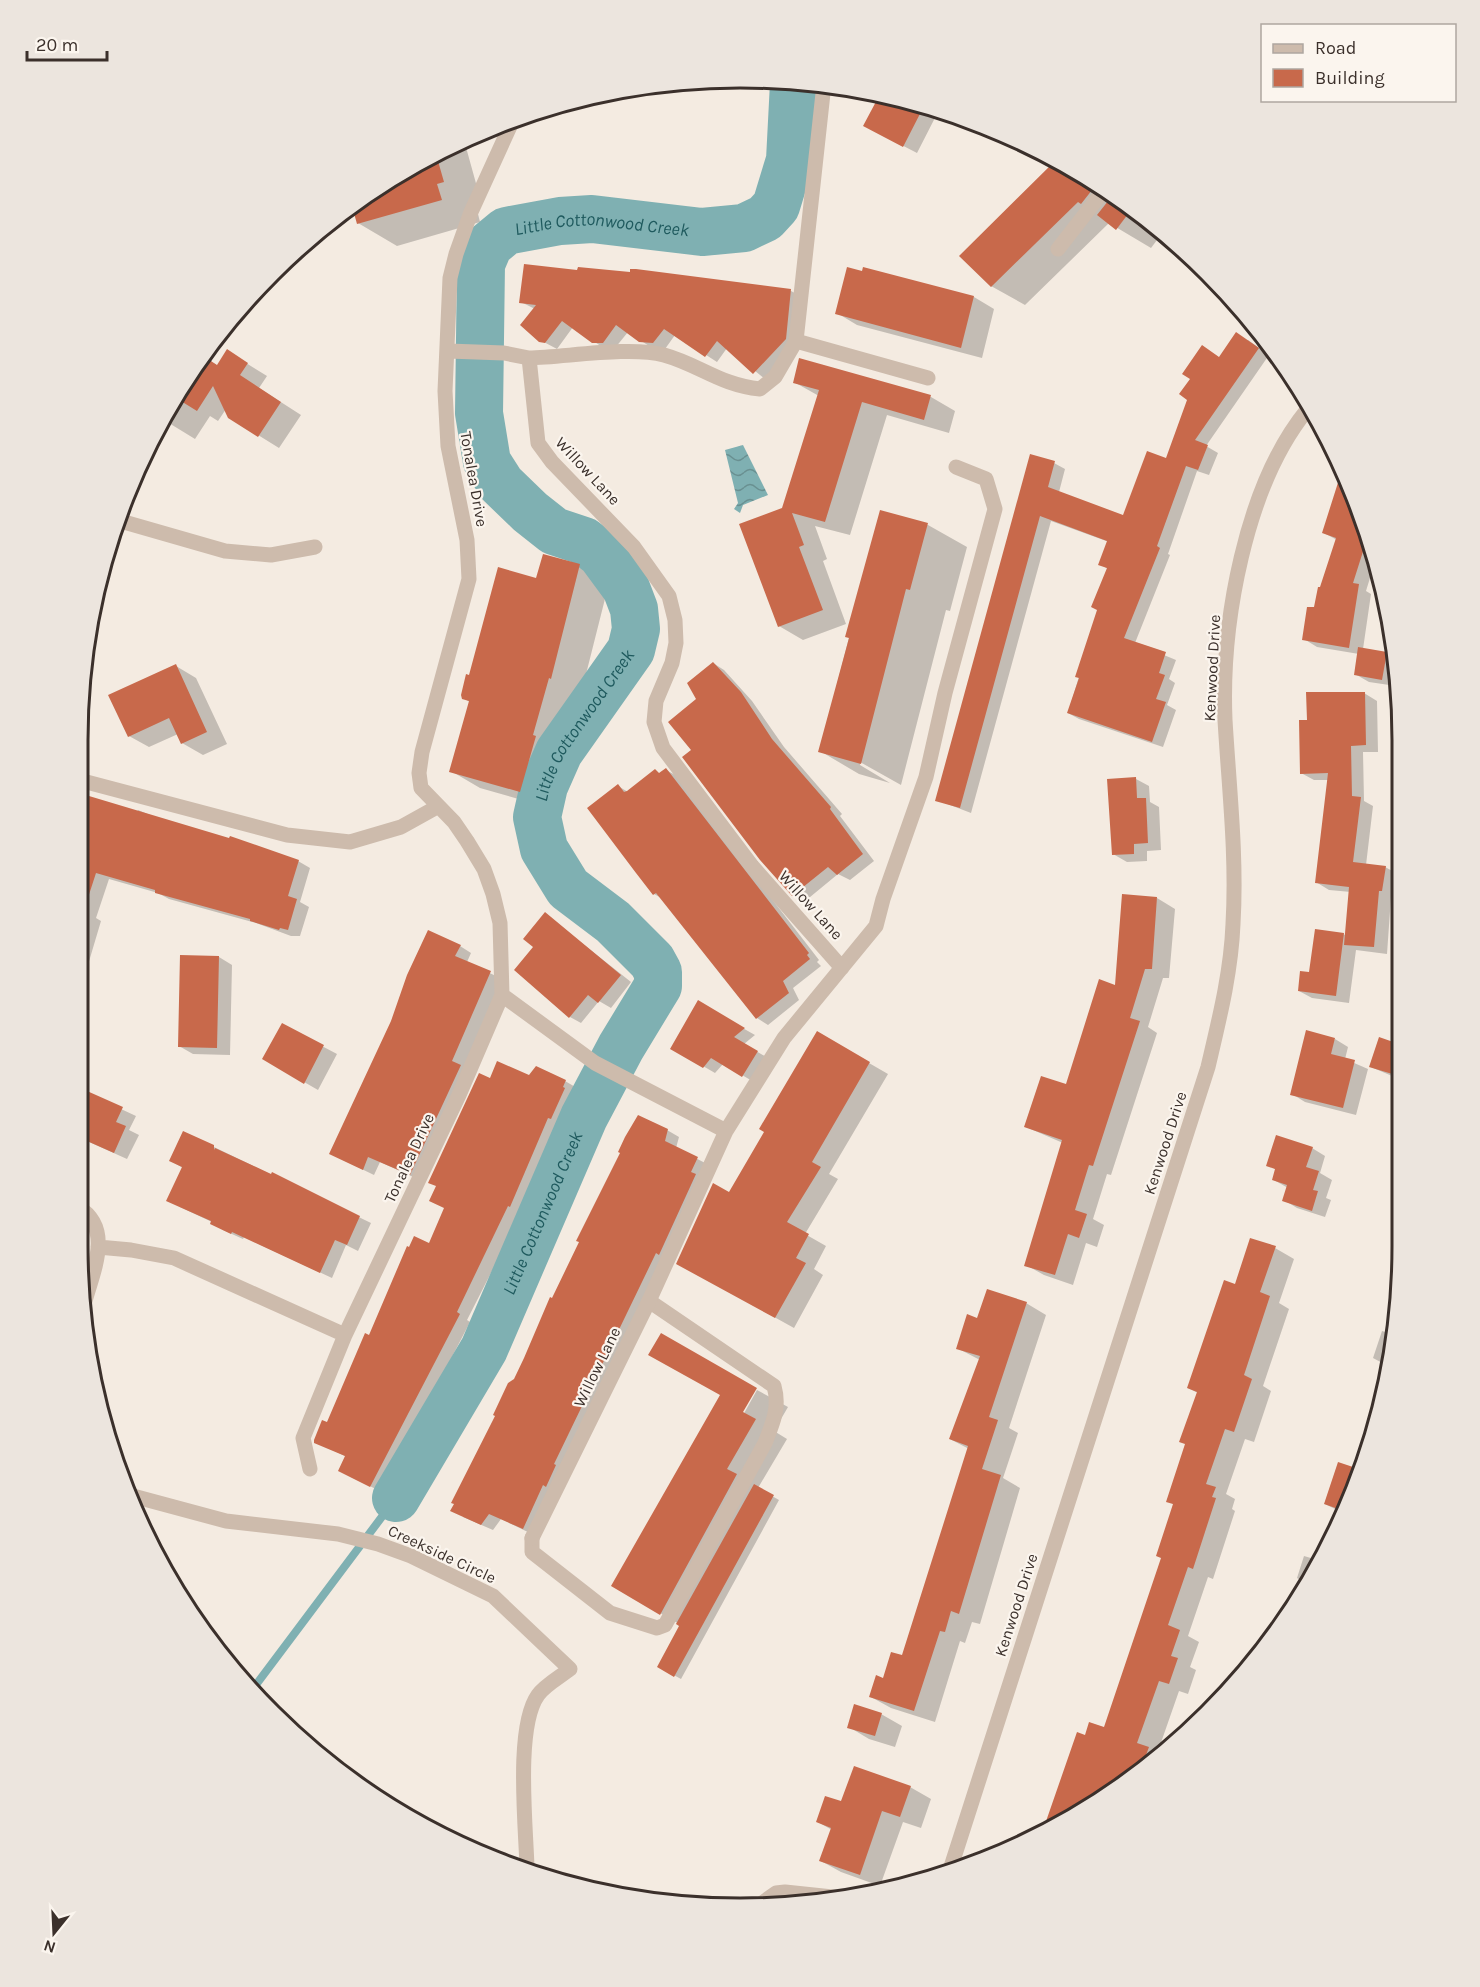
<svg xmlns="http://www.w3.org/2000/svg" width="1480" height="1987" font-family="Karla,sans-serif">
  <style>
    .water { fill: url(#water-waves) }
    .shadow { fill: #0003 }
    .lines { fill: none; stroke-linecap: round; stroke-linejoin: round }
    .stream { stroke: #7fb0b2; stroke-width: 8 }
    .river { stroke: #7fb0b2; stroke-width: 48 }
    .building { fill: #c8694b }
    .lane { stroke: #cdbbac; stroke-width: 15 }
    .street { stroke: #cdbbac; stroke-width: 15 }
    .labels { text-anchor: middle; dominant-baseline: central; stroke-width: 4.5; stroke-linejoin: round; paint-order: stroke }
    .street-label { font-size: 16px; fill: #3b302b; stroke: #fbf5ee }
    .water-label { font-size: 18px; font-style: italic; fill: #1f5a5e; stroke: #fbf5ee }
    .rim { fill: none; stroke: #3b302b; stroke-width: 3 }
  </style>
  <defs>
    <pattern id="water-waves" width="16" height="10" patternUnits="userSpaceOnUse" patternTransform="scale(1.5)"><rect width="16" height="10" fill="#7fb0b2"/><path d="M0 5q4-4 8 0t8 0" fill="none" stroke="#699091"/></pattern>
  </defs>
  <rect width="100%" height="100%" fill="#f4ebe1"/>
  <!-- water -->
  <path class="water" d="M743,445l25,50 -25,10 -3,8 -6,-4 4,-6 -13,-53z"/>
  <!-- shadow -->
  <path class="shadow" d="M880,96l59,14 -22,43 -52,-27z
    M464,140l18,65 -6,1 4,16 -83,24 -39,-23 -5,-18 95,-59z
    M1057,160l14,7 92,65 -12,16 -42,-25 -84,82 -34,-19 57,-116z
    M636,270l155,21 11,6 -5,49 -32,33 -38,-31 -10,14 -42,-27 -10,14 -13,-1 -24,-16 -13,16 -10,1 -32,-22 -16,22 -17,-9 -5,-31 -14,-7 58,-30 52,2z
    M974,297l20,12 -12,49 -125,-33 -20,-12z
    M1248,340l21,15 -63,91 12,7 -9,22 -12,-4 -29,83 2,1 -35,88 41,17 -7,19 6,4 -8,22 9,5 -13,37 -84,-28 -11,-6 31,-103 9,-41 -8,-5 9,-22 -58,-21 -80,292 -34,-13 117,-337 11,6 -6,23 65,25 43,-58 22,-60 3,-20 10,-32 18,11z
    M207,351l5,11 6,4 9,-15 40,25 -8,12 42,27 -22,33 -50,-31 -3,-8 -8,12 -8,-5 -15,23 -31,-19 26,-48z
    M800,360l131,37 24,14 -6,22 -62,-18 -37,120 -35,-9 12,33 -4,2 23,63 -43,16 -24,-14 4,-117 36,-113 -25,-14z
    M1352,487l21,81 -7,23 5,3 -8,55 24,4 9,6v27l-27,-4 -14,-8 4,-20 -42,-7 -13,-8 33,-99 -13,-7z
    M881,512l47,13 39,22 -17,64 -4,-1 -45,175 -41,-23v3l30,18 -31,-9 -39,-23z
    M579,566l30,17 -28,111h-3l-16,58 3,2 -15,54 -70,-20 -29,-17 19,-69 -7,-4 7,-21 67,-97z
    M713,663l11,7 28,31 32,46 58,67 -2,2 34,45 -24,19 -12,-6 -34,28 -11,-7 -100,-144 5,-52z
    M176,666l20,12 31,66 -24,11 -21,-12 -4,-9 -29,13 -20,-11z
    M1364,693l13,8 1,51h-15l1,49 9,5 -7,59 19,2 13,7 -3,24 -4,-1 -4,57 -31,-4 -7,53 -37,-5 -13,-7 44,-57 4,2 4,-44 -22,-2 -13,-8 13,-102h-15l-13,-7 7,-51z
    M666,770l11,6 142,184 -2,2 4,4 -28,22 6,12 -31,25 -11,-7 -94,-119 -9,-5 -36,-108 10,6z
    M1136,779l13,7 1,16 9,5 2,43 -14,1v10l-20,1 -14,-8z
    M79,794l58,18 1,-2 29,12 131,39 12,7 -10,34 9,5 -9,29h-9l-35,-13 -87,-24 -11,-6 -49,-14 -13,39 5,3 -22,74z
    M1157,898l18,11 -6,69h-6l-15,49 9,6 -46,142 -4,-1 -14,45 11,6 -7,22 -11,-4 -13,42 -29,-10 -18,-10 37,-122 -37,-16 41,-41z
    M545,914l86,68 -20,26 -12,-7 -18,22 -11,-6 -35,-70z
    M460,946l11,7 -4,9 35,17 -80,202 -42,-19 -6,13 -31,-15z
    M219,957l13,8 -2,90 -37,-1 -14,-8z
    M698,1003l57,32 -11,9 24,14 -14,24 -31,-18 -8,9 -43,-25z
    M282,1025l55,29 -19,36 -54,-31z
    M817,1033l71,41 -59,100 9,5 -33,55 21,12 -12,23 9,6 -29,53 -97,-54 33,-80 36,-62z
    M1335,1039l13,8 -3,12 23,10 -12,46 -51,-13 -13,-8z
    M1399,1045v34l-28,-12z
    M530,1077l35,4 12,7 -4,7 3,1 -13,28 -3,-1 -38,89 -55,108 3,2 -88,170 -31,-15 -4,-20 -31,-15 113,-197 17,-37 45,-128z
    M78,1089l58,27 -7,14 10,5 -12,24 -49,-22z
    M667,1130l12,7 -3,11 33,17 -175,370 -33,-16 -8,11 -30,-13 52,-137 38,-81z
    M214,1147l157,76 -13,28 -12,-6 -14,33 -88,-41 -1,2 -20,-9 -11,-8 -32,-15 3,-39 -12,-7z
    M1312,1148l13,8 -5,17 12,7 -6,18 5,2 -6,17 -28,-9 -13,-8 4,-12 -14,-8 3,-10 -9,-5z
    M1275,1248l19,11 -15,44 10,6 -26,77 8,5 -17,51 -9,-3 -19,55 9,5 -3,10 3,2 -22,68 -5,-2 -20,59 11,6 -9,25 6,3 -8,24 -9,-3 -22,63 3,2 -17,16 -98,57 41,-92 19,-8 57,-171 13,-53 -7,-4 19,-57 11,-51 -10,-5 48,-102z
    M1026,1303l20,12 -37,113 9,5 -15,45 17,10 -40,136 -8,-2 -7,21 -5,-2 -25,81 -44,-14 -20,-11 32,-40 66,-208 -19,-10 30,-79 -23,-12 21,-28z
    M1382,1331l10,3 -6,31 -13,-7z
    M757,1390l31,17 -14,24 13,8 -29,49 21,12 -98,179 -22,-12 22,-42 -68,-39 126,-171 3,2z
    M1339,1464l23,7 -19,42 -18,-9z
    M1304,1556l17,5 -13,24 -11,-7z
    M881,1714l21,12 -7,21 -26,-8 -20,-12z
    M910,1787l21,12 -10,29 -18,-6 -23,64 -39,-14 -20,-11 11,-31 -14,-8 24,-19z"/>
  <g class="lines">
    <!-- stream -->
    <path class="stream" d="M252,1690l144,-192"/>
    <!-- river -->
    <path class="river" id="s1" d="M396,1498l88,-149 100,-232 37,-70 37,-61v-14l-6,-11 -39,-39 -45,-34 -24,-39 -7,-32 7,-31 15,-34 72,-102 5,-21 -2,-20 -8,-21 -25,-34 -17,-13 -30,-10 -24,-19 -29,-28 -14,-22 -8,-49 2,-149 8,-19 17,-14 54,-10 32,-2 110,13 42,-4 21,-10 11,-12 14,-46 4,-77"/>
  </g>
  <!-- building -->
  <path class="building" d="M879,96l45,10 -21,41 -40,-21z
    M436,154l8,28 -7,2 5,16 -85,24 -5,-18z
    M1056,160l15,7 25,18 -15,19 -3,-2 -87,85 -32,-31z
    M1112,196l19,14 -15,20 -19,-15z
    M524,264l53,6 1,-3 52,5v-3h6l155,20 -5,50 -33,35 -36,-33 -12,16 -41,-28 -11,14 -14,-1 -23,-17 -13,18h-11l-30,-22 -17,22 -6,-1 -19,-17 16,-20 -17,-2z
    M847,267l15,4 1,-4 111,29 -13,52 -126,-34z
    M1236,332l23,16 -64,92 13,5 -10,25 -12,-4 -29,80 3,2 -36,90 42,14 -7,21 6,2 -9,24 10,3 -14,40 -85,-29 12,-35 -4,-1 22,-67 -6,-3 16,-39 -9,-3 9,-24 -67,-25 -80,292 -25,-7 95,-347 25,7 -7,26 75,28 24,-64 19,7 21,-58 -8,-6 11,-15 -8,-5 20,-29 17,12z
    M227,349l21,14 -8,12 41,27 -23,35 -30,-19 -15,-32 -16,25 -21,-13 14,-26 13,-16 14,9z
    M799,358l132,37 -7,25 -62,-18 -37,120 -33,-9 12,32 -5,2 24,63 -45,17 -39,-103 43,-16 37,-118 -26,-7z
    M1342,470l10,17 14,55 -13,41 6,1 -10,64 -47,-8 5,-33h7l4,-20h2l16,-49 -14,-5z
    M880,510l48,13 -18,67 -4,-1 -45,175 -43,-12 31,-114 -4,-1z
    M543,554l37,10 -29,115 -2,-1 -16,57 3,1 -16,56 -71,-20 20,-71 -7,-2 -1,-4 5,-21 3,1 29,-108 38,11z
    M1358,647l29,5 -5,28 -28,-5z
    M713,662l28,30 31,47 59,68 -1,2 33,45 -26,21 -9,-8 -36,29 -32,-36 -78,-103 9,-7 -23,-28 28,-23 -9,-16z
    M176,664l31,68 -26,12 -12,-26 -41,19 -20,-42z
    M1306,692h59l1,53 -15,1 1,50 9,1 -8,65 33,4 -4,25h-3l-5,56 -30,-2 5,-58 -34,-4 13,-110 -28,1 -1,-54h8z
    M666,768l143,185 -2,2 3,4 -27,22 6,12 -33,26 -100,-126 -3,2 -17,-22 -49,-65 31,-24 6,8 3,-1 28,-22 4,4z
    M1136,777l1,21h9l2,45 -14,1v10l-22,1 -5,-76z
    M89,796l140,42 1,-2 69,24 -11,36 9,3 -9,31 -8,-2 -1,2 -29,-9v-2l-95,-26v-3l-59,-17 -13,40 -4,-1v-84z
    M1122,894l35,3 -5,72h-7l-15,49 10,3 -47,145 -4,-1 -14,45 12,4 -8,24 -11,-4 -13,41 -31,-9 38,-126 -38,-13 17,-51 25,8 33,-105 16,6z
    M545,912l76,63 -23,28 -10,-8 -19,23 -55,-48 19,-23 -10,-8z
    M1315,929l29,4 -8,63 -38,-5 2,-20 9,1z
    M428,930l33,15 -6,11 36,15 -39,90 9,4 -51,110 -42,-18 -5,13 -34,-16 62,-133 16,-46z
    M180,955l39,1 -2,92 -39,-1z
    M698,1000l47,28 -11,9 24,14 -16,26 -31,-19 -8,10 -33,-19z
    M282,1023l42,22 -20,39 -42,-25z
    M1306,1030l29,8 -4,16 24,6 -12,48 -53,-13z
    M817,1031l53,31 -58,100 9,5 -34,55 22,12 -13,24 10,5 -31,55 -99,-54 37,-81 16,9 35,-60 -5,-3z
    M1379,1037l20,7v32l-30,-9z
    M497,1061l32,14 7,-9 30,14 -3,7 2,1 -14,31 -3,-1 -38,89 -2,-1 -51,106 3,2 -90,173 -32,-16 7,-15 -31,-13v-3l8,-20 5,2 38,-89 4,2 38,-89 2,1 5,-11 15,7 15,-35 -15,-7 7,-15 -8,-3 51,-110 11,5z
    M78,1087l45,20 -7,15 10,4 -12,27 -36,-16z
    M638,1115l30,14 -3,12 33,16 -7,15 5,2 -37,81 -3,-2 -102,211 2,1 -10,22 -3,-2 -20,44 -34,-15 -8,11 -31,-14 4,-7 -3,-1 44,-87 -2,-1 15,-32 6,-4 10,-21 26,-61 2,1 27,-56 -3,-1 44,-88 -2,-1 7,-15z
    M183,1131l31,14v5l1,-2 56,26 1,-2 88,44 -13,29 -12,-5 -15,33 -88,-41 -1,2 -21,-10 1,-3 -45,-20 16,-34 -13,-6z
    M1276,1135l37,12 -7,20 13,4 -6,19 5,1 -6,20 -30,-10 5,-16 -15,-5 3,-11 -9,-3z
    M1250,1238l26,8 -16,46 10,4 -26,79 8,4 -18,53 -9,-3 -19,55 10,3 -4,10 4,1 -23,71 -5,-2 -20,58 12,5 -9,26 7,2 -9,26 -10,-3 -22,62 12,4 -10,27 -96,56 34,-98 8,3 4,-13 15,5 57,-169 -5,-2 17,-52 -7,-2 19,-58 -6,-2 18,-50 -10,-4 37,-108 11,4z
    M987,1289l40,13 -38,115 9,3 -16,49 19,6 -42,139 -8,-3 -6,21 -5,-1 -26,80 -45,-14 7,-22 7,3 8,-26 11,3 66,-209 -19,-7 31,-83 -24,-7 11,-35 10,4z
    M661,1333l96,55 -14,24 13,7 -29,50 10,5 -77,141 -49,-29 109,-191 -72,-40z
    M1338,1462l24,8 -18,41 -20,-7z
    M754,1484l20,11 -100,182 -17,-10 22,-41 -3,-2z
    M854,1704l28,9 -7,23 -28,-8z
    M854,1766l57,20 -11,31 -18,-6 -22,64 -41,-14 12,-33 -15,-6 9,-26 16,5z"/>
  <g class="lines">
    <!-- lane -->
    <path class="lane" d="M796,341l132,37
      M117,520l108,31 46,4 44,-8
      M133,1496l93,25 112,13 40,10 33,12 82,40 77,73c-10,8 -25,16 -32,26 -23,32 -12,132 -11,173
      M532,1538v14l78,61 47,15 8,-3 100,-182c8,-20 15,-36 9,-57l-125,-85
      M758,1906l18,-13 9,-1 57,6"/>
    <!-- street -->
    <path class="street" d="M824,84l-28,257 -21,36 -15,12c-40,-4 -60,-24 -96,-34 -34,-9 -97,2 -135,3l9,85 14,19 82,85 35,49 6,24 1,23 -4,20 -16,38 -2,21 9,26 89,118 90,102
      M1058,249l46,-59
      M448,351l56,2 25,5
      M79,780l208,55 63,7 51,-15 36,-20
      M502,995l93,68 131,68
      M78,1207c35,21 16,62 7,94
      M98,1247l33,3 43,8 171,77
      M310,1469l-7,-31 42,-103 114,-240 43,-100 -2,-72 -7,-29 -9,-25 -17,-28 -13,-19 -33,-34 -2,-15 3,-21 47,-173 -2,-39 -19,-94 -3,-55 5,-113 6,-24 15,-42 41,-90
      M532,1538l117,-237 77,-170 58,-93 92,-112 7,-27 43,-122 19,-84 50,-184 -9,-30 -30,-12
      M949,1873l259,-806c11,-47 23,-94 25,-143 4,-68 -4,-136 -8,-204 -4,-96 20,-234 82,-310"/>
  </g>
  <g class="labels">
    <!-- street labels -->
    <g class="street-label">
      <text transform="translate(588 471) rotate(47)">Willow Lane</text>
      <text transform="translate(474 479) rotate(80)">Tonalea Drive</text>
      <text transform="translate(1212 668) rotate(-87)">Kenwood Drive</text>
      <text transform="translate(811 905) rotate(48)">Willow Lane</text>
      <text transform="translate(1165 1143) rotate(-72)">Kenwood Drive</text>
      <text transform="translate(409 1158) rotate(-65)">Tonalea Drive</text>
      <text transform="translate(597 1367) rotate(-64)">Willow Lane</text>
      <text transform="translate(442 1554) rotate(25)">Creekside Circle</text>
      <text transform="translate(1016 1605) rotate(-72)">Kenwood Drive</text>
    </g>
    <!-- water labels -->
    <g class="water-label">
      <text stroke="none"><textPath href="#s1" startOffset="1581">Little Cottonwood Creek</textPath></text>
      <text stroke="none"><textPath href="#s1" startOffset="897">Little Cottonwood Creek</textPath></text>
      <text stroke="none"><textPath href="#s1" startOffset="321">Little Cottonwood Creek</textPath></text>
    </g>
  </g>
  <!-- crop -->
  <path d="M0 0H1480V1987H0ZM740 88H740A652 652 0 0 1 1392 740V1246A652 652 0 0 1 740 1898H740A652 652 0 0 1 88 1246V740A652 652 0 0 1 740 88Z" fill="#ece5de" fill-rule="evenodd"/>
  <path class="rim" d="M740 88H740A652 652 0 0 1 1392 740V1246A652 652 0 0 1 740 1898H740A652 652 0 0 1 88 1246V740A652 652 0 0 1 740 88Z"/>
  <!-- legend -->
  <rect x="1261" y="24" width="195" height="78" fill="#fbf5ee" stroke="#aea6a0" stroke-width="1.5"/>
  <rect x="1273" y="44" width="30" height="9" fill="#cdbbac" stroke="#aea6a0" stroke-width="1.5"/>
  <text x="1315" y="54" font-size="18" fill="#3b302b">Road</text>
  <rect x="1273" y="69" width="30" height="18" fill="#c8694b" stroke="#aea6a0" stroke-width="1.5"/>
  <text x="1315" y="84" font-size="18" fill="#3b302b">Building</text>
  <!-- north arrow -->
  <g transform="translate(54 1933) rotate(198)" stroke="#fbf5ee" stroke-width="4.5" paint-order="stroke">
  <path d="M0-4.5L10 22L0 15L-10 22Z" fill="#3b302b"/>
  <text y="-9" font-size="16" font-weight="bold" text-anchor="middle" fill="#3b302b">N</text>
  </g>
  <!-- scale -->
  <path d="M27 51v9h80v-9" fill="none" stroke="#3b302b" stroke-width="3"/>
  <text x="36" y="51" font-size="18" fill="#3b302b" stroke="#fbf5ee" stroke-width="4.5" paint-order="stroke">20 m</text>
</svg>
